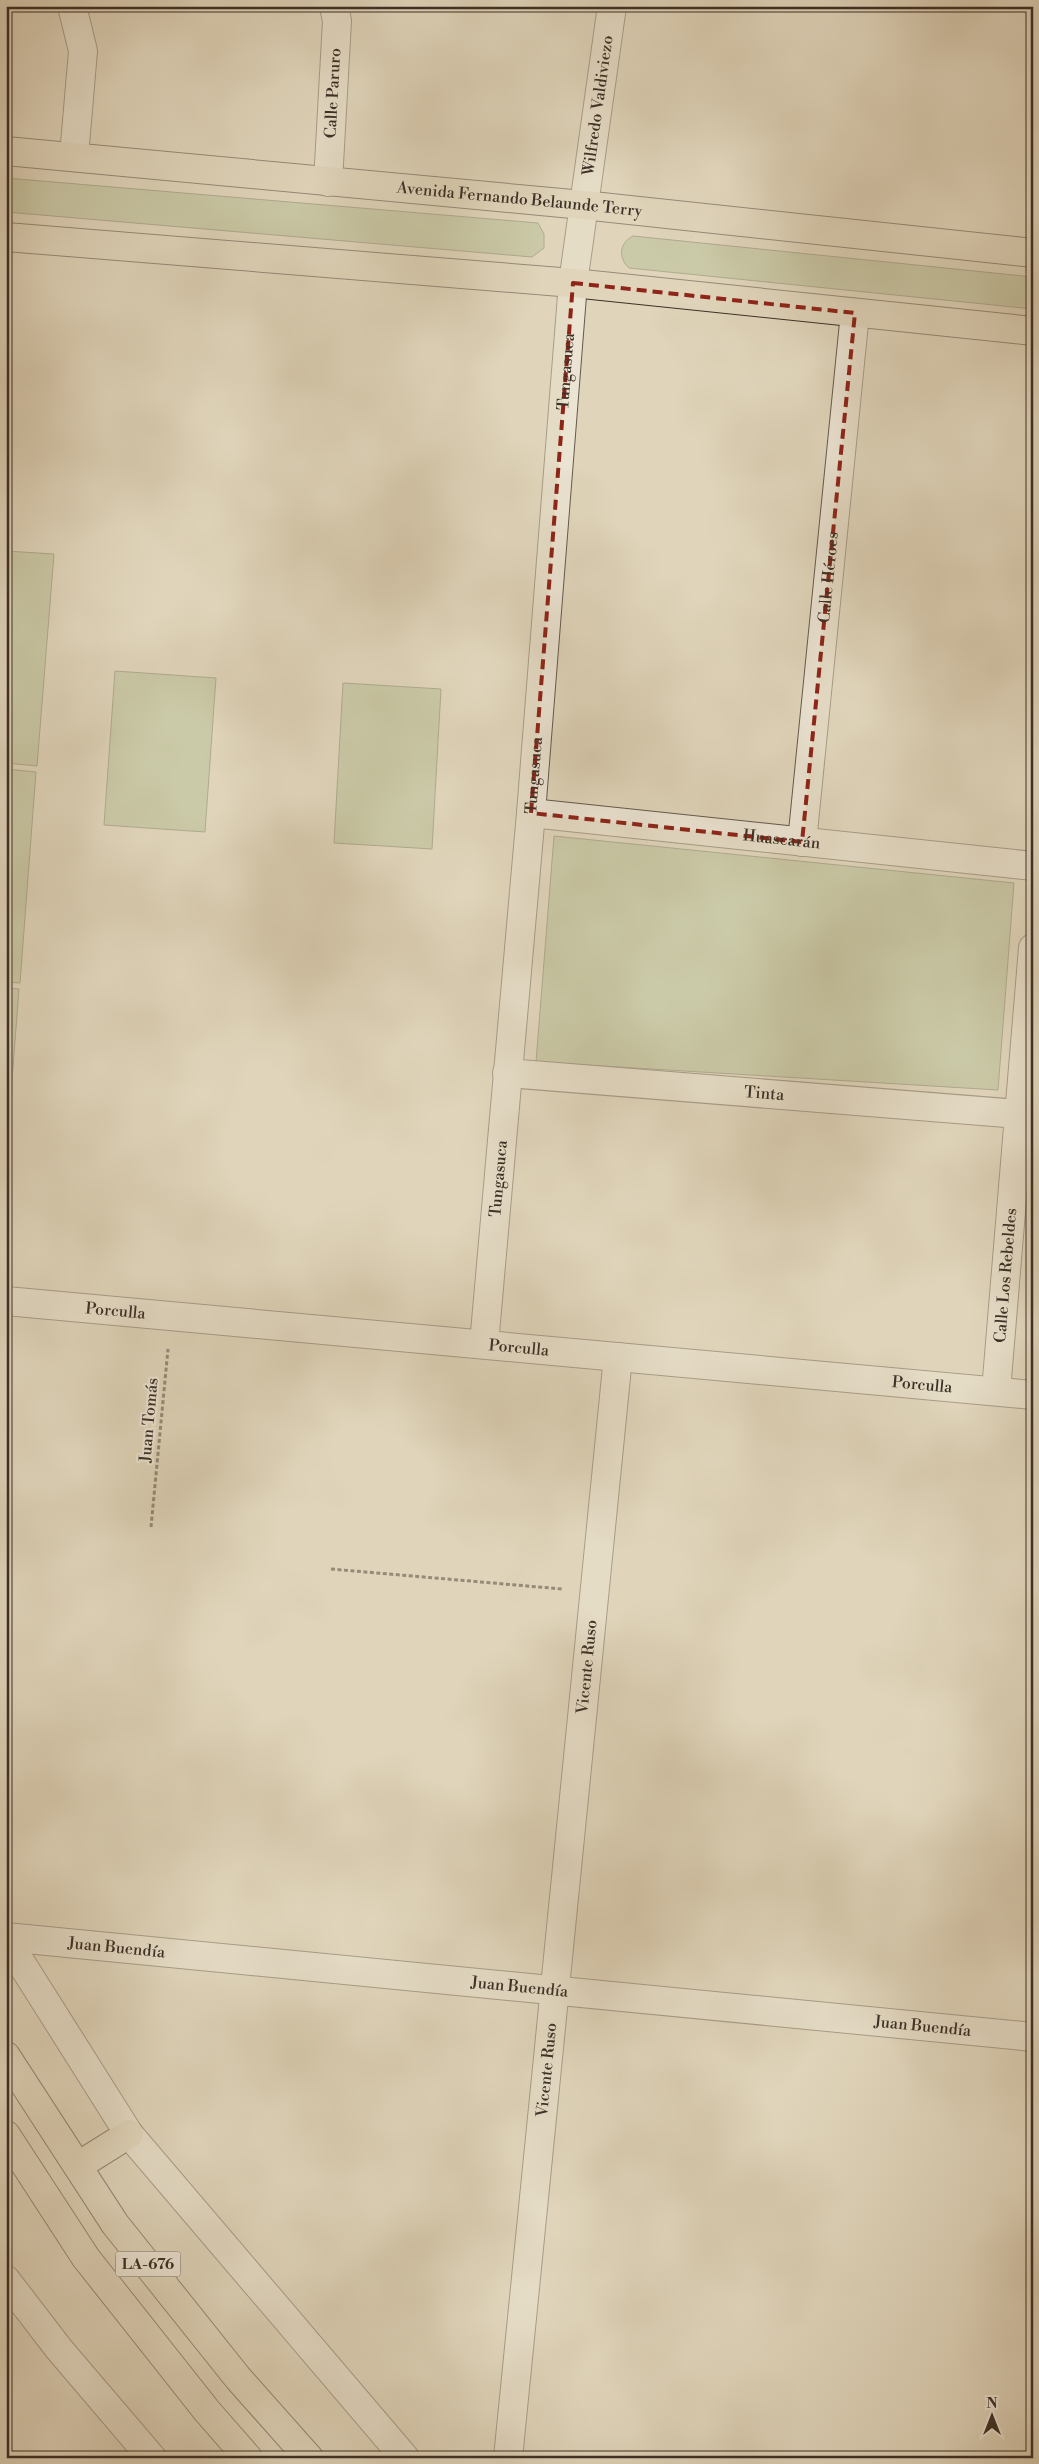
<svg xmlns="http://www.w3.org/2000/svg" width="1039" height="2464" font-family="'Libre Bodoni',serif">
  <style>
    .green { fill: #b1bd91; stroke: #76765c }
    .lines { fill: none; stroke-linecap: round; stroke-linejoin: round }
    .minor-casing { stroke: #65594c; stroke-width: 30 }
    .major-casing { stroke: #3c3027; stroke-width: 30 }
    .path { stroke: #3c3027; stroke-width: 3; stroke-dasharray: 4 2.5; stroke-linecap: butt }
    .minor { stroke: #ebe4d3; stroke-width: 28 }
    .major { stroke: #e0d5bb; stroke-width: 28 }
    .marked { fill: none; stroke: #8f2418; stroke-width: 4; stroke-dasharray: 10 6; stroke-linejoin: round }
    .labels { text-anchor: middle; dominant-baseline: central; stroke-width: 4.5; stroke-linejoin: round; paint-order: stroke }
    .shield { fill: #ebe4d3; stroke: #70665b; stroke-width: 1 }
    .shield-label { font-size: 15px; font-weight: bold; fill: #3c3027 }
    .street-label { font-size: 16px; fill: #3c3027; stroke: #ebe4d3 }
  </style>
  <rect width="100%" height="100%" fill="#e0d5bb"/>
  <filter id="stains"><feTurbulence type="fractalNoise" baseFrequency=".004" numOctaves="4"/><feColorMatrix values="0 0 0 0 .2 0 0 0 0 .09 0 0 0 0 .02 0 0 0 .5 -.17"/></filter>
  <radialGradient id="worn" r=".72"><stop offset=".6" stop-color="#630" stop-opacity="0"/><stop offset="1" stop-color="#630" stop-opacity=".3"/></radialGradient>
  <!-- green -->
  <path class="green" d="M6,178l532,45 6,11v14l-12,9 -526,-45z
    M633,236l400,41v32l-404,-41c-11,-10 -10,-25 4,-32z
    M6,551l48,3 -17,212 -31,-3z
    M115,671l101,7 -11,154 -101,-7z
    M343,683l98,6 -9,160 -98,-6z
    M6,769l30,3 -16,211 -14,-1z
    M554,836l460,47 -16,207 -462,-28z
    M6,988l13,1 -13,170z"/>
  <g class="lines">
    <defs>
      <g id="minor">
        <path d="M72,6l11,45 -9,105"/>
        <path id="s1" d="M328,182l9,-161 -3,-15"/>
        <path id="s2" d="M531,813l502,53"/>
        <path id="s3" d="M802,842l53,-529"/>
        <path id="s4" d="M507,1073l512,41"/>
        <path id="s5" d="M6,1301l1027,94"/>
        <path id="s6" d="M484,1344l47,-531 42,-530 39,-277"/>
        <path id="s7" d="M996,1391l37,-443"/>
        <path id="s8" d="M6,1937l1027,100"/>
        <path d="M6,1939l123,195 276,324"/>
        <path d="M6,2280l53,69 93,109"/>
        <path id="s9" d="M508,2458l110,-1101"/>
      </g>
      <g id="major">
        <path id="s10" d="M6,151l577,54 450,48"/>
        <path d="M6,237l567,46 460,48"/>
        <path d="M6,2056l109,168 123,154 71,80"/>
        <path d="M6,2135l80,123 121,153 41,47"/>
        <path d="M78,2166l51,-32"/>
      </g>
    </defs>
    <!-- minor casing -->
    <use href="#minor" class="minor-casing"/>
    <!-- major casing -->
    <use href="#major" class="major-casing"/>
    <!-- path -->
    <path class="path" d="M151,1527l17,-178
      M331,1569l231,20"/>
    <!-- minor -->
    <use href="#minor" class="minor"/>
    <!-- major -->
    <use href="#major" class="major"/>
  </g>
  <!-- marked area -->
  <path d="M0 0H1039V2464H0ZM573,283l282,30 -53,529 -271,-29z" fill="#e0d5bb" fill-opacity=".55" fill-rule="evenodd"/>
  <path class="marked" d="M573,283l282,30 -53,529 -271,-29z"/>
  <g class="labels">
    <!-- shield labels -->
    <rect class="shield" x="115.5" y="2251.5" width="65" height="25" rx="4"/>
    <g class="shield-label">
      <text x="148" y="2264">LA-676</text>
    </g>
    <!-- street labels -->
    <g class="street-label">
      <text stroke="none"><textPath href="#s1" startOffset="89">Calle Paruro</textPath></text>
      <text stroke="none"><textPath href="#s6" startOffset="1244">Wilfredo Valdiviezo</textPath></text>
      <text stroke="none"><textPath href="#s10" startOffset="516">Avenida Fernando Belaunde Terry</textPath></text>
      <text stroke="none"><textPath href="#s6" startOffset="976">Tungasuca</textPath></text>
      <text stroke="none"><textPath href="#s3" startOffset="266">Calle Héroes</textPath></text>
      <text stroke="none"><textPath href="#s6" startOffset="571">Tungasuca</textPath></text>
      <text stroke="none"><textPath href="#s2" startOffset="252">Huascarán</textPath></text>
      <text stroke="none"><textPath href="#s4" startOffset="258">Tinta</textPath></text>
      <text stroke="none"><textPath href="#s6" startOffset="166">Tungasuca</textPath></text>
      <text stroke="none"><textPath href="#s7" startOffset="116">Calle Los Rebeldes</textPath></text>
      <text stroke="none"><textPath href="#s5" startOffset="110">Porculla</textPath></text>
      <text stroke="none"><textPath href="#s5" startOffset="515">Porculla</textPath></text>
      <text stroke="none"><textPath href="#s5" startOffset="920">Porculla</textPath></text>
      <text transform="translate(149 1420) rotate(-85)">Juan Tomás</text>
      <text stroke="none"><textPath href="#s9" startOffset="795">Vicente Ruso</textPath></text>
      <text stroke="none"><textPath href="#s8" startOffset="111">Juan Buendía</textPath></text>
      <text stroke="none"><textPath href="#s8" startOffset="516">Juan Buendía</textPath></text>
      <text stroke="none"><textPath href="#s8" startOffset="921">Juan Buendía</textPath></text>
      <text stroke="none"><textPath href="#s9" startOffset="390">Vicente Ruso</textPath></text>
    </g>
  </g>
  <!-- margin -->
  <rect width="1039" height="2464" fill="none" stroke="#e0d5bb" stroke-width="25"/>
  <rect x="8" y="8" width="1024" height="2449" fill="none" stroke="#3c3027" stroke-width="2.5"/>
  <rect x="12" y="12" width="1014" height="2439" fill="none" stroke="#3c3027"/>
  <!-- north arrow -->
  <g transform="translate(992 2416)" stroke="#ebe4d3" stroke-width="4" paint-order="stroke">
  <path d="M0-4L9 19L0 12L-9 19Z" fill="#3c3027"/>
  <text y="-8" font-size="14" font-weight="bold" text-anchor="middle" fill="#3c3027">N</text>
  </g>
  <rect width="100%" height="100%" filter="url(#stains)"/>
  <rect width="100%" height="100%" fill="url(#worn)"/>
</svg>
